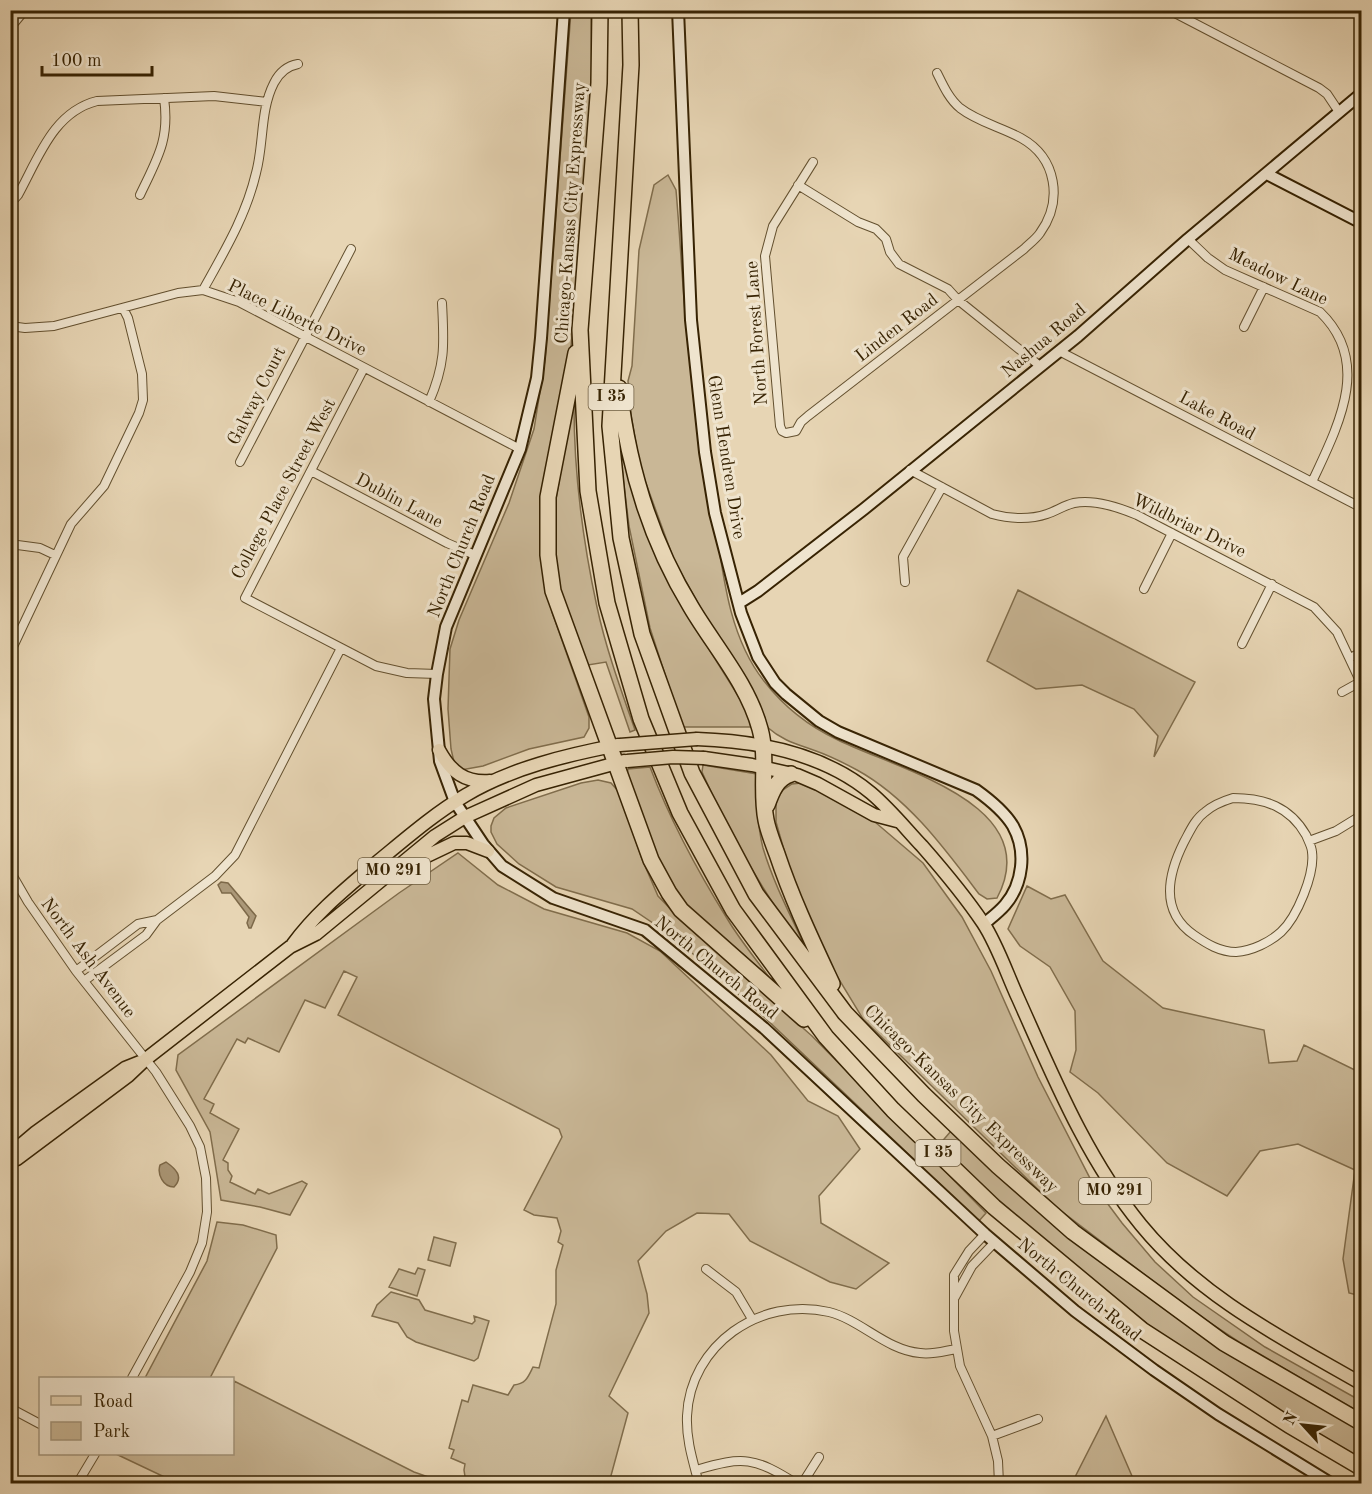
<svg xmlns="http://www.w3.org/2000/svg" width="1372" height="1494" font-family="'Old Standard TT',serif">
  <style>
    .green { fill: #c9b796; stroke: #806d4c; stroke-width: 1.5 }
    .water { fill: #ab9878; stroke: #7d6949; stroke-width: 1.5 }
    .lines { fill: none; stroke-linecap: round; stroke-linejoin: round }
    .street-casing { stroke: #63502f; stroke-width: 10 }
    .secondary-casing { stroke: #372303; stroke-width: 14 }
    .primary-casing { stroke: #372303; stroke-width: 15 }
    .highway-casing { stroke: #372303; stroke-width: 18 }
    .street { stroke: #efe4ce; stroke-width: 8 }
    .secondary { stroke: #efe4ce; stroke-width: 10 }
    .primary { stroke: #e7d5b4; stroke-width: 12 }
    .highway { stroke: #e7d5b4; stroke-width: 15 }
    .primary-bridge-casing { stroke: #372303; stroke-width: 15; stroke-linecap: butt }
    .primary-bridge { stroke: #e7d5b4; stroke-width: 12 }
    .labels { text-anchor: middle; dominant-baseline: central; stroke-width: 6; stroke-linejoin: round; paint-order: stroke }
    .shield { fill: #efe4ce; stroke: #6e5d40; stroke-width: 1.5 }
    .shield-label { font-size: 16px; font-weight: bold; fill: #372303 }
    .street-label { font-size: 18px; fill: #372303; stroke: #efe4ce }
  </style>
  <rect width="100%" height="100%" fill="#e7d5b4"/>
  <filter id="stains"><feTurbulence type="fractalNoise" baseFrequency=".00333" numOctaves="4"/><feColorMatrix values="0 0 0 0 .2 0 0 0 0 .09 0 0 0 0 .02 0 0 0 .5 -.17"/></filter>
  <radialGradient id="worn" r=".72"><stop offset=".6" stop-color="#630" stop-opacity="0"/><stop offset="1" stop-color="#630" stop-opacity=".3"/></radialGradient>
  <!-- green -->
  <path class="green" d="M571,11h20l1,87 -21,249 -15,88 -13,125 9,52 37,105v11l-5,9 -55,12 -46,17 -22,4 -7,-8 -3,-13 -3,-40 2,-60 9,-29 50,-117 25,-74 11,-69z
    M668,175l8,15c5,57 7,115 14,172 6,46 15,92 22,139 10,60 13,131 52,180 20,26 44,45 74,59 58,29 209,64 159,158l-10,1 -8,-5c-34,-45 -71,-96 -122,-124 -13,-7 -27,-14 -41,-19 -19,-7 -33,-10 -49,-24l-93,-167 -34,-93 -9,-52 -3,-34 4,-15 7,-116 15,-65z
    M572,406h2c0,67 9,136 23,201 9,42 24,83 38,123l-5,2 -24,-70 -18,3 -23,-60 -8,-25 -6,-52z
    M619,424l32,116 24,55 72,115 4,17h-69l-32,-99 -21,-102 -11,-90z
    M1018,590l177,92 -41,75 4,-21 -24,-27 -52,-24 -46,4 -49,-28z
    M703,765l54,9c0,23 0,51 6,74 11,37 30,72 46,107 -42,-57 -79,-118 -107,-183z
    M650,767c20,53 48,105 78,153 12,20 27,38 41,57l-92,-80 -19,-37 -31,-86 1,-5z
    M598,780l13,3 8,9 23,67 16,37 27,28 127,112 174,177 -7,8 -217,-206 -87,-77 -43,-29 -76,-22 -37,-23 -22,-20 -6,-12v-6l3,-8 12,-10 75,-25z
    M801,783l22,9 52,30 48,41 39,54 29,54 47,106 55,107 29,39 33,39 38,35 72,50 96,54v12l-122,-71 -44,-29 -139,-106 -193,-188 -34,-56 -37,-85 -16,-56v-22l7,-10 9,-6z
    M458,853l40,32 46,24 83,24 33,18 111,104 37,46 30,15 22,33 -41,47 2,27 68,40 -33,26 -26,-7 -80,-41 -21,-27 -32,-1 -31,18 -28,30 9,33 2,19 -40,83 19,17 -19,70h-143l-2,-13 1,-6 -14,-6 3,-8 -5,-2 13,-48 6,2 5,-17 35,10 6,-10c12,-1 14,-8 19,-18l6,1 17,-64v-34l7,-25 -5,-3 3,-11 -4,-13 -23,-3 -10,-5 38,-73 -3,-8 -221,-114 19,-38 -13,-6 -19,37 -20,-8 -26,52 -31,-14 -3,5 -8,-4 -33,60 10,5 -4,9 29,16 -16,31 5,3v7l4,6 -2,6 25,12 3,-5 11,5 33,-13 5,3 -17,31 -30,-8 -39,-7 -11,-68 -34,-62 2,-15 221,-162z
    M1027,886l24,13 14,-4 38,66 60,47 101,22 5,33 28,-2 7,-16 57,28v223l-12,-3 -6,-34 12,-89 -57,-26 -38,7 -33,45 -60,-33 -69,-70 -28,-21 6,-22 -1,-39 -25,-44 -30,-21 -12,-17z
    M951,1131c67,60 133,119 205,172 65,47 136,86 205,126v33l-29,-16 -173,-113 -43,-33 -119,-99 -58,-56z
    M217,1222l26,3 33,10 1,13 -67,130h-65l62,-117z
    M434,1237l22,6 -6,23 -22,-6z
    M418,1268l7,2 -8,26 -28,-9 10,-18 16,5z
    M391,1292l28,8 6,10 47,14 3,-3 -1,-5 15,5 -11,37 -4,3 -58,-19 -9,-5 -9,-14 -26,-7 5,-11z
    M234,1381l180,91 26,9 1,2h-264l-61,-29h116z
    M1106,1416l29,67h-63z"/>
  <!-- water -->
  <path class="water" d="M221,882l7,1 28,33 -5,12h-2l-2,-5 2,-6 -18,-24h-9l-4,-8z
    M166,1162c10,7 18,15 8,25 -11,0 -17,-13 -14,-22z"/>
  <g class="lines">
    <defs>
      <path id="street" d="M1169,10l150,78 8,6 12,18
        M10,28l15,-18
        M813,162l-40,64 -8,30 15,170 2,5 4,2 10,-2 5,-9 7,-6 216,-167c5,-5 12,-10 16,-16 23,-32 17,-75 -19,-95 -20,-11 -43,-16 -61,-30 -11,-9 -17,-23 -23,-35
        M798,185l60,37 18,7 10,10 4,13 9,12 49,25 10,11 82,66
        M140,195c17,-36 30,-55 24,-97
        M10,204l8,-9c20,-36 35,-83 79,-94l117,-5 53,6
        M1188,239l20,19 17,12 95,42c52,50 19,112 -8,170
        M10,251v20
        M203,290c21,-38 43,-74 53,-117 8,-29 4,-63 18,-90 5,-10 13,-17 24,-19
        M10,326l15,2 29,-2 124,-33 25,-3 36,12 281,147
        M1244,327l20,-40
        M1059,351l303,157
        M364,368l-119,230 131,68 31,7 30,1
        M429,402c17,-39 15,-59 13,-99
        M240,462l111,-213
        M910,470l82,44c19,5 37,6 55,0 9,-3 18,-9 27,-11 20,-4 44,4 63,12l177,92 23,25 25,53
        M311,471l136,72 28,12
        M10,544l30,4 15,7
        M905,582l-2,-25 39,-70
        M1144,589l28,-56
        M1242,644l30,-60
        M10,653l61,-129 33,-38 35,-73 4,-13 -1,-26 -14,-56 -5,-10
        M1350,658l12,-6
        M1342,692l18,-10
        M1233,798c32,0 57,9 73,37 2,5 6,12 6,17 3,22 -15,65 -31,80 -11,10 -29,19 -45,20 -16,0 -29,-8 -42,-17 -35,-24 -26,-61 -10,-93 6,-11 11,-23 21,-30 8,-7 18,-11 28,-14z
        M1309,841l27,-10 26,-16
        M10,871l18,31 48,69 80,101 34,54 10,21 6,31 1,34 -5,31 -12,29 -58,106
        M76,971l62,-47 19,-4
        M84,981l62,-46 11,-15 58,-44 20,-21 106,-207
        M985,1234l-16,17 -15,24v56l6,35 32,70 6,25 1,23
        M706,1269l30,23 16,27
        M955,1297l17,-31 22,-23
        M10,1408l30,16
        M992,1436l46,-17
        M696,1470c48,-14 58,-13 101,14
        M77,1484l18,-30
        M699,1484c-6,-23 -13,-44 -12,-68 3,-71 73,-120 142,-104 32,8 57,38 91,41 12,2 24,-2 36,-4
        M802,1484l17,-27"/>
      <path id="secondary" d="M564,10l-23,328 -4,40 -17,71 -74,178 -9,47 -3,25 6,62 15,41 28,42 19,22 51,32 92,32 119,98 221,206 90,77 79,59 64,44 114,70
        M678,10l13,310 14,132 10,61 26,100 17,44 17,26 11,11 33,27 19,11 138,58c14,10 28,21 37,36 14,25 10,58 -8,79 -6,7 -14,13 -21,19
        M1267,174l95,49
        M739,603l19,-12 106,-82 214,-173 110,-97 174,-146"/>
      <path id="primary" d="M697,739c61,2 126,14 174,54 19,16 35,36 51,53 21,24 43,50 61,77 14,21 24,51 35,75 35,78 68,160 123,227 59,72 141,113 221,159
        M439,750c12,22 26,33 51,31
        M704,758l48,7 45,10 21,9 56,31 23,6
        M408,865l46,-22h13l21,8
        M293,944c22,-30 50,-53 78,-77 31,-25 61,-52 95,-72 46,-27 100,-40 152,-50
        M10,1154l26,-22 89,-64 15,-6
        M10,1160l7,-1 111,-83 18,-17 144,-112 26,-13 119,-98 30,-19 71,-32 88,-24"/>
      <path id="highway" d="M600,10l-1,73 -19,247 8,161 19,112 34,116 39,94 53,97 93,127 67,73 101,97 148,123 147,95 73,43
        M630,10l1,55 -21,361 11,112 21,96 50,139 64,121 89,119 79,82 74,71 75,66 151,111 138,80
        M576,353l-28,144v58l5,36 98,269 18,33 12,17 123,109
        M619,388c9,77 31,152 72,219 23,39 57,77 69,122 8,29 0,61 6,91 2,11 7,23 11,34 15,45 35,87 55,130
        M767,805c5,-14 10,-27 24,-31"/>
    </defs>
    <!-- street casing -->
    <use href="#street" class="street-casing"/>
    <!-- secondary casing -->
    <use href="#secondary" class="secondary-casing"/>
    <!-- primary casing -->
    <use href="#primary" class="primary-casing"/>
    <!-- highway casing -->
    <use href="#highway" class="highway-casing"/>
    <!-- street -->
    <use href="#street" class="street"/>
    <!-- secondary -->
    <use href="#secondary" class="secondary"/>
    <!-- primary -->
    <use href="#primary" class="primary"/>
    <!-- highway -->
    <use href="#highway" class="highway"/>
    <defs>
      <path id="primary-bridge" d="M620,745l77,-6
        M627,761l46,-4 31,1"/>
    </defs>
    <!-- primary-bridge casing -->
    <use href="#primary-bridge" class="primary-bridge-casing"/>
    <!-- primary-bridge -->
    <use href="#primary-bridge" class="primary-bridge"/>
  </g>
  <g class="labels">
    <!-- shield labels -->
    <g class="shield">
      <rect x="588.5" y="384" width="45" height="26" rx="4.5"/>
      <rect x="358" y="858" width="72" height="26" rx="4.5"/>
      <rect x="915.5" y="1140" width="45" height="26" rx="4.5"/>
      <rect x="1079" y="1178" width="72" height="26" rx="4.5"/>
    </g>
    <g class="shield-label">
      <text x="611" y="397">I 35</text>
      <text x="394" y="871">MO 291</text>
      <text x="938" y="1153">I 35</text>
      <text x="1115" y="1191">MO 291</text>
    </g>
    <!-- street labels -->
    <g class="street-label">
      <text transform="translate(571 213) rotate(-86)">Chicago-Kansas City Expressway</text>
      <text transform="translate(1278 277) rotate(26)">Meadow Lane</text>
      <text transform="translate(297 318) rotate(26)">Place Liberte Drive</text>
      <text transform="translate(897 328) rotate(-38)">Linden Road</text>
      <text transform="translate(757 333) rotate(-94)">North Forest Lane</text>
      <text transform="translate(1044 341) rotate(-40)">Nashua Road</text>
      <text transform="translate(257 396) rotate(-63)">Galway Court</text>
      <text transform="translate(1217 416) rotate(28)">Lake Road</text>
      <text transform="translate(726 457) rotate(81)">Glenn Hendren Drive</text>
      <text transform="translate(284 489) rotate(-62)">College Place Street West</text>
      <text transform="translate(399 501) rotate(28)">Dublin Lane</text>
      <text transform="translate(1189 526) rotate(26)">Wildbriar Drive</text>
      <text transform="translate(462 546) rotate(-68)">North Church Road</text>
      <text transform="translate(88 958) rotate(53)">North Ash Avenue</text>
      <text transform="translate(716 968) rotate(39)">North Church Road</text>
      <text transform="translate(961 1099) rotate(44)">Chicago-Kansas City Expressway</text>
      <text transform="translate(1079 1290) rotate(39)">North Church Road</text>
    </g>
  </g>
  <!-- margin -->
  <rect width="1372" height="1494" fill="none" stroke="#e7d5b4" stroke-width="36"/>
  <rect x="12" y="12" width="1348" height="1470" fill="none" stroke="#372303" stroke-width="3"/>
  <rect x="18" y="18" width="1336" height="1458" fill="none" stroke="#372303" stroke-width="1.5"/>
  <!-- legend -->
  <rect x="39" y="1377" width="195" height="78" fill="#efe4ce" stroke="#a5977d" stroke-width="1.5"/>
  <rect x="51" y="1396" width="30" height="9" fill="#e7d5b4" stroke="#a5977d" stroke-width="1.5"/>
  <text x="93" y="1407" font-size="18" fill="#372303">Road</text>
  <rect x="51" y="1422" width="30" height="18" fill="#c9b796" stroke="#a5977d" stroke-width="1.5"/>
  <text x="93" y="1437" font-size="18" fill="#372303">Park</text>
  <!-- north arrow -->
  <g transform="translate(1303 1425) rotate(297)" stroke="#efe4ce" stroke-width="4.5" paint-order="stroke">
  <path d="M0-4.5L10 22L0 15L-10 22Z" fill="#372303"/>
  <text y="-9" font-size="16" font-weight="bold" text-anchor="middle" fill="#372303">N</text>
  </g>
  <!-- scale -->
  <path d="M42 66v9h110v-9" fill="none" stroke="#372303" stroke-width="3"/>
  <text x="51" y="66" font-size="18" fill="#372303" stroke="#efe4ce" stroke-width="4.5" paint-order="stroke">100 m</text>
  <rect width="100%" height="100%" filter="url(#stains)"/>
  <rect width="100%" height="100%" fill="url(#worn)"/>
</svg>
